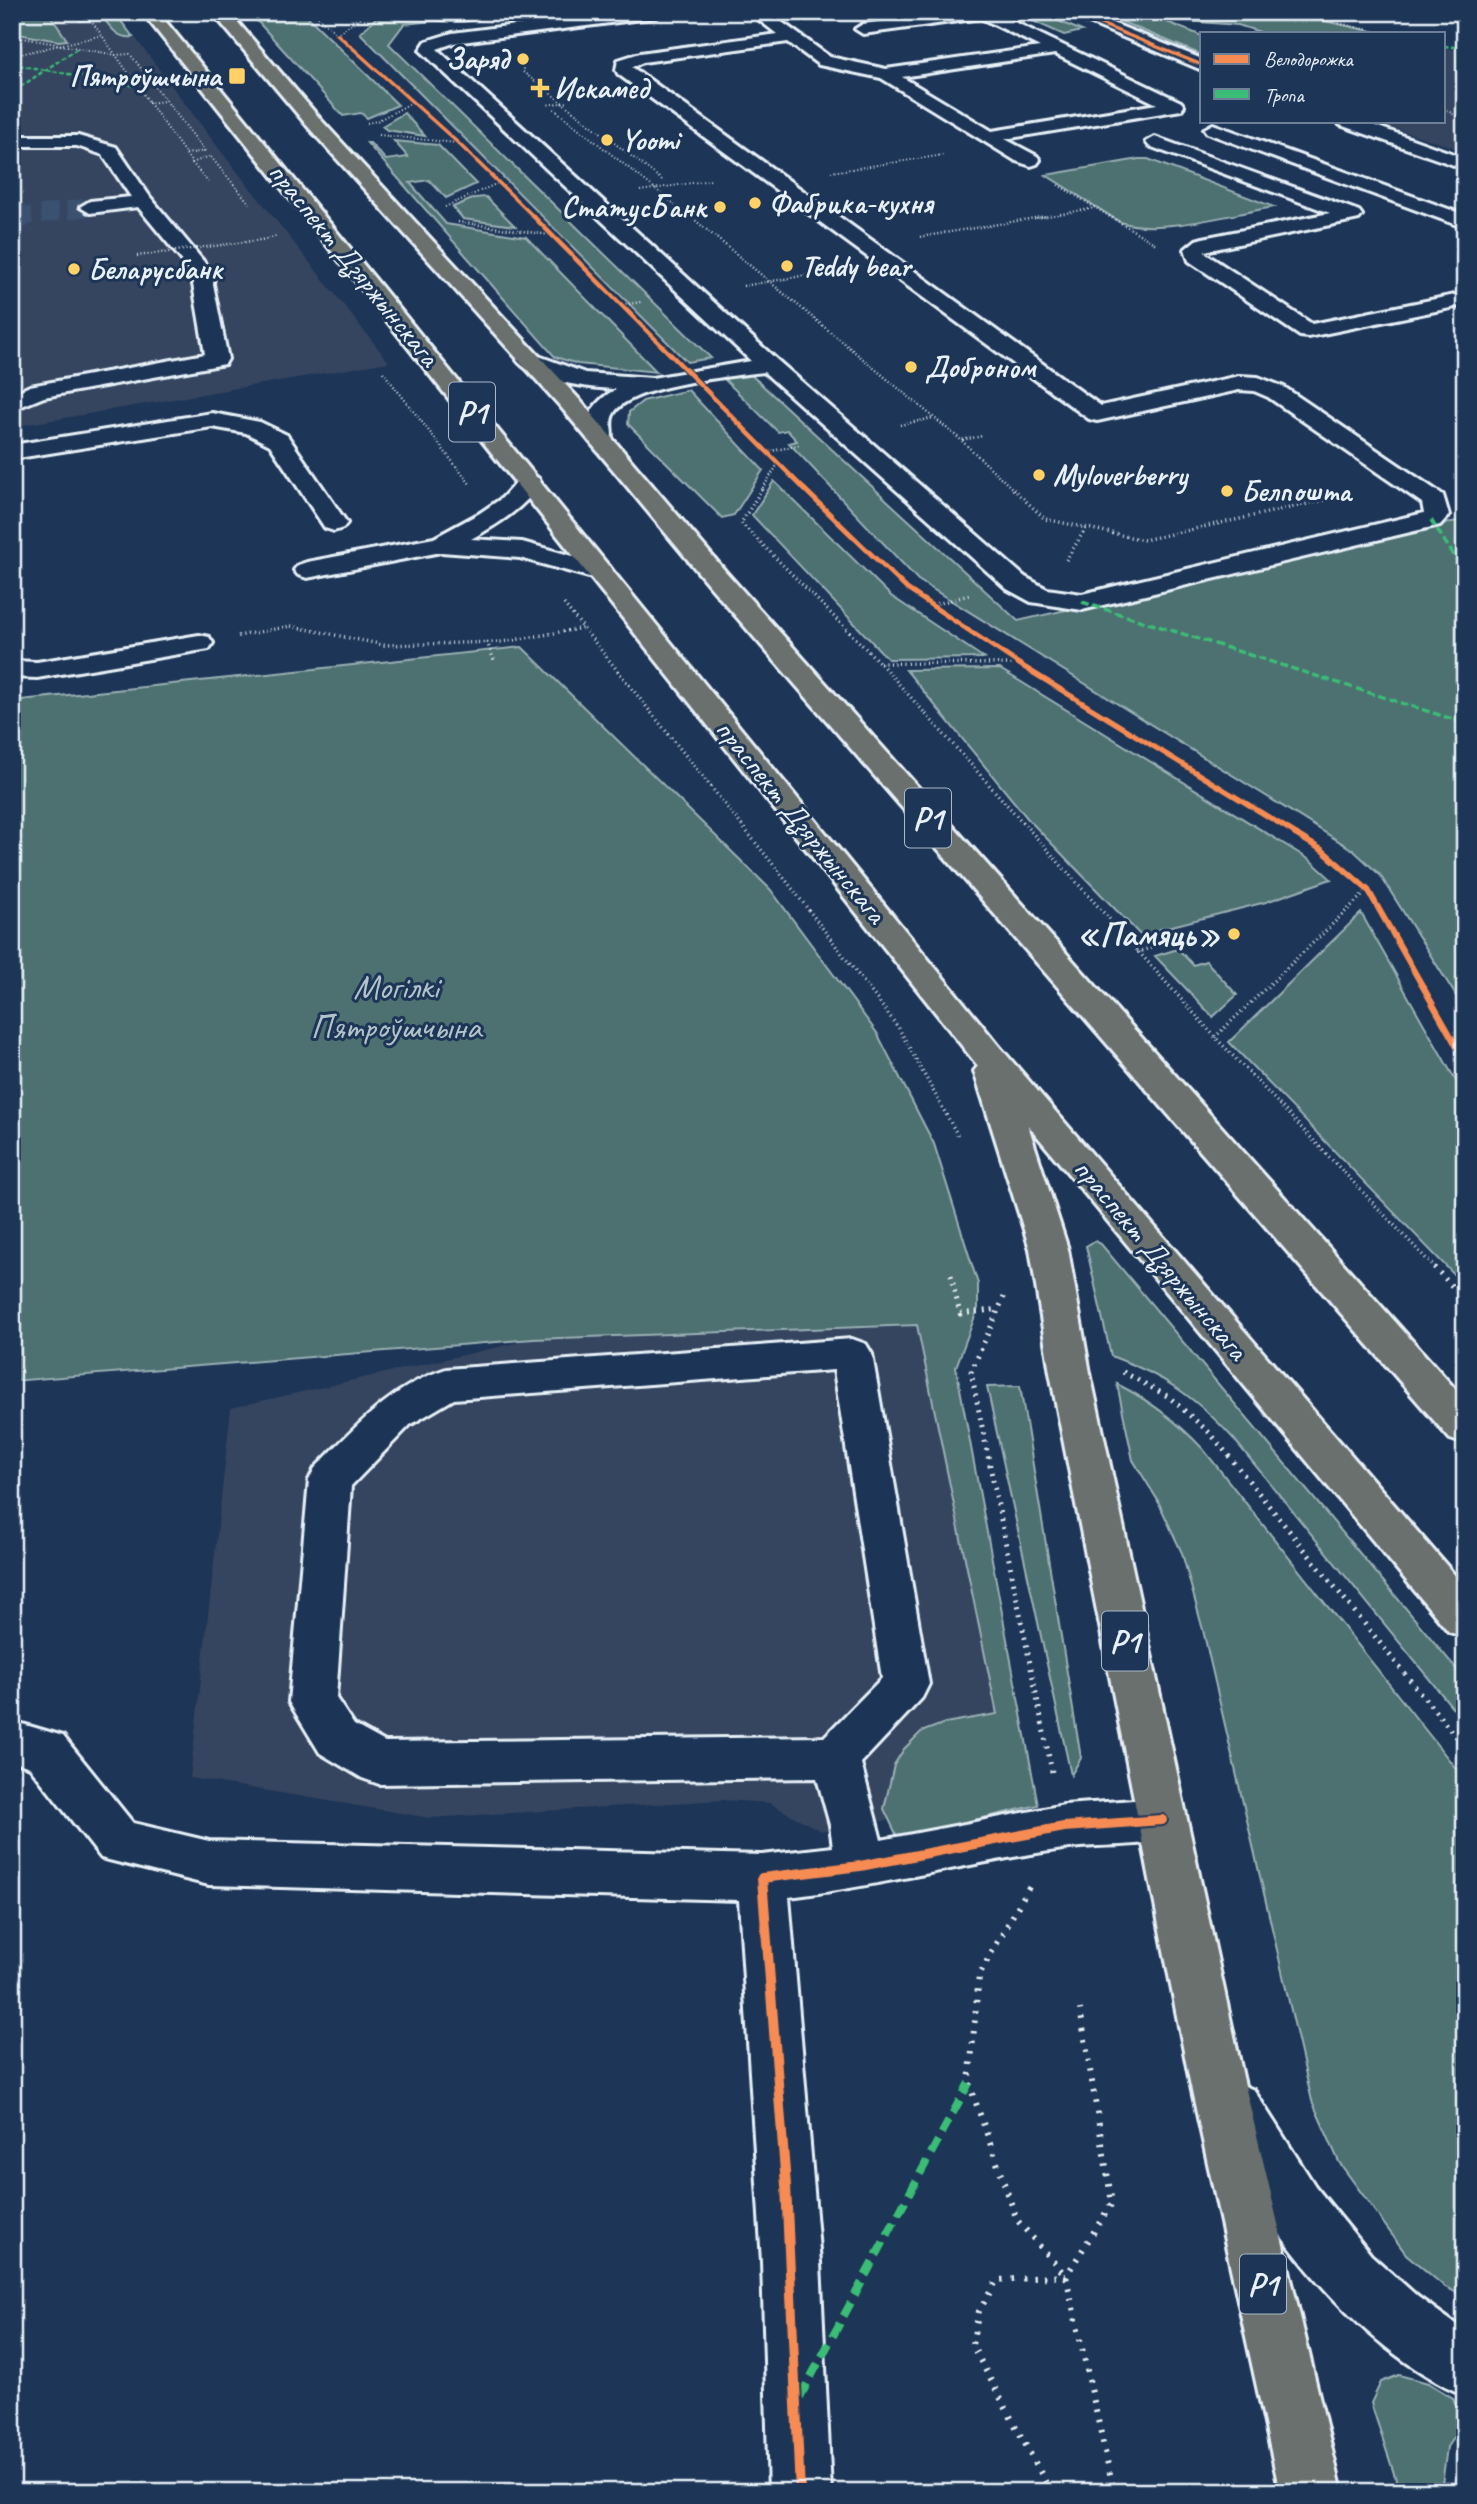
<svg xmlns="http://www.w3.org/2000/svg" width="1477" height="2504" font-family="Caveat,sans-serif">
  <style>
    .built { fill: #34445f }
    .green { fill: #4d7071; stroke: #9ab0b4; stroke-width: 2 }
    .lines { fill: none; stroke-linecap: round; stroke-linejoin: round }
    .minor-tunnel-far1 { stroke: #3b516f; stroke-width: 18; stroke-dasharray: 18 9; stroke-linecap: butt }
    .minor-tunnel { stroke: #3b516f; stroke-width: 22; stroke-dasharray: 22 10; stroke-linecap: butt }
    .minor-casing { stroke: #e8f1f8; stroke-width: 6 }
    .major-casing { stroke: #e8f1f8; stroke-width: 6 }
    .path-far4 { stroke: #e8f1f8; stroke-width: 2; stroke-dasharray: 1 2.5; stroke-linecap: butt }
    .path-far3 { stroke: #e8f1f8; stroke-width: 2.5; stroke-dasharray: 1 2.5; stroke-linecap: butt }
    .path-far2 { stroke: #e8f1f8; stroke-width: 3.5; stroke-dasharray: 1 3.5; stroke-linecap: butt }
    .path-far1 { stroke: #e8f1f8; stroke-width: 5; stroke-dasharray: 2 6; stroke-linecap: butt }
    .path { stroke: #e8f1f8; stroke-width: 6; stroke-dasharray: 2.5 8; stroke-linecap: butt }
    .minor { fill: #1d3557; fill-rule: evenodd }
    .major { fill: #6b706d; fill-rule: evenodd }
    .path-bridge { stroke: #e8f1f8; stroke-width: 2.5; stroke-dasharray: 1 2.5; stroke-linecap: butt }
    .quiet-far2 { stroke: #3abd76; stroke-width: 2.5; stroke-dasharray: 4.5 2.5; stroke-linecap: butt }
    .quiet-far1 { stroke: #3abd76; stroke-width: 3.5; stroke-dasharray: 8 3.5; stroke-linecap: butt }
    .quiet { stroke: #3abd76; stroke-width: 8; stroke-dasharray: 15 8; stroke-linecap: butt }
    .cycleway-far4-casing { stroke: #1d3557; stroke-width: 5 }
    .cycleway-far3-casing { stroke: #1d3557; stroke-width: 7 }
    .cycleway-far2-casing { stroke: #1d3557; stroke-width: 9 }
    .cycleway-far1-casing { stroke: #1d3557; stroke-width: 10 }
    .cycleway-casing { stroke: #1d3557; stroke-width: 14 }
    .cycleway-far4 { stroke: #f68b52; stroke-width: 3.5 }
    .cycleway-far3 { stroke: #f68b52; stroke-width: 4.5 }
    .cycleway-far2 { stroke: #f68b52; stroke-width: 5 }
    .cycleway-far1 { stroke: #f68b52; stroke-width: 6 }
    .cycleway { stroke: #f68b52; stroke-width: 10 }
    .poi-dot { fill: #ffd166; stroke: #1d3557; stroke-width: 2.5 }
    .labels { text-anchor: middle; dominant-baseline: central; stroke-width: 6; stroke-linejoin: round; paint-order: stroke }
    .far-poi-label { font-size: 30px; font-weight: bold; fill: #e8f1f8; stroke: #1d3557; text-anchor: start }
    .far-street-label { font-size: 30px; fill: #e8f1f8; stroke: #1d3557 }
    .shield { fill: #1d3557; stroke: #abb9c8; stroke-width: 2 }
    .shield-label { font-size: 33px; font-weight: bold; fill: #e8f1f8 }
    .poi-label { font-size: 35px; font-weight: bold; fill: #e8f1f8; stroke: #1d3557; text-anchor: end }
    .park-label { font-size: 35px; fill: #b2c4c9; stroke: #1d3557 }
  </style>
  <rect width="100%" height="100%" fill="#1d3557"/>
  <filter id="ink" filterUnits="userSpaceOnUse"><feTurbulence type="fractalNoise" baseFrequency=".0143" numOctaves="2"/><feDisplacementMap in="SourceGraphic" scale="14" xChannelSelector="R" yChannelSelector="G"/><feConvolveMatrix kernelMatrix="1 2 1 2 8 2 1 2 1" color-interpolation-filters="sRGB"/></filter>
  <g filter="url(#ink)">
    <!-- built -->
    <path class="built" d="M12,12h104l104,138 169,212 -377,65z
      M1444,48l21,3v100l-94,-30h73z
      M934,1289l86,489 -119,40 -80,13 -52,-28 -47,-3 -292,18 -240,-40 41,-370 302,-69z"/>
    <!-- green -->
    <path class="green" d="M48,12l19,28 -8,1 -47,-8v-19z
      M74,12h40l19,25c-15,2 -21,-8 -30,-19l-23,3z
      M249,12h54l95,93 -31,13 -6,-5 -18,3z
      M382,12h30l40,7 -48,5 -15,20 322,314 -24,4 -327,-329z
      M1013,12h24l45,19 -18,4z
      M1098,12h44l60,24v19z
      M1164,12l128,2 88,19h-117l-25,-8 -52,-4z
      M404,113l21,23 -38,-6 -5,-4z
      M394,141l44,4 38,39 -30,14 -17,-18 -19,3 36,41 80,13 131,135 -79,-8 -23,-7 -188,-214h3l16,17 22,-3z
      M1139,159h9l126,48c-42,7 -115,28 -154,15l-74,-47z
      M486,197l29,29 -52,-7 -10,-12 22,-9z
      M749,373l269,248 447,-102v491l-85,-135 -27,-25 -435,-270 -129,-137 8,-2 -10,-11 -9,2 -56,-55z
      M688,390l75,80 -29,45 -12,3 -94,-94 1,-12 14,-11z
      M774,481l117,115 93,62 -96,1 -136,-144z
      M522,647l248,242 107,144 57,111 44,140v24l-22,59 82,438 -140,33 -14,-29 10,-44 10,-16 17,-17 24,-9 52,-9 -80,-389 -384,14 -521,42v-680z
      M1000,669l310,191 21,19 -65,23 -106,27 6,7 -18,7 -120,-124 -122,-149z
      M1361,913l104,184v189l-236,-244z
      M1178,949l15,16 13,-4 31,34 -24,22 -58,-61z
      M1095,1241l6,3 364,435v44l-232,-285c-39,-42 -68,-62 -122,-82l-25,-110z
      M1117,1384c34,17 60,37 86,65l262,331v517l-20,-10 -39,-33 -67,-92 -27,-61 -109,-471 -21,-77 -25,-54 -24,-39z
      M1020,1386l61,372 -10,17 -84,-388z
      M1399,2375l29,8 25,15 10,25 -16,24 -6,45h-41l-29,-89 10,-21z"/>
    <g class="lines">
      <!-- minor-tunnel-far1 -->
      <path class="minor-tunnel-far1" d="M14,218l76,-11"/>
      <!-- minor-tunnel -->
      <path class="minor-tunnel" d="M12,218l14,-2"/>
      <defs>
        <path id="minor" d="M416,12h77c-11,10 -65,10 -77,0z
          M618,12h47l-8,5 -203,26 -17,6 340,311 248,217 22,12 35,5 342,-81 -2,-10 -154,-106 -14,-6 -15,-1 -142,31 -8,-2 -471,-345 -2,-4 2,-10 22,-7 137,-19 -28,-22h19l62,45 56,12 154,-22 -59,-29 -118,16 -8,-5 8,-5 90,-12h41l187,90 3,4 -3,4 -6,1 -170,28 32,17 3,4 -3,4 -6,2 -15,-5 -135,-83 -62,-13 -31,-23 -145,20 -11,5 469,339 138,-30 19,1 26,10 159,108 6,20 -9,10 -358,85 -51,-8 -24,-13 -243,-217c-32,4 -133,13 -150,41 -7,10 2,22 -5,31h-16c-16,-22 4,-46 24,-55 -24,0 -85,-8 -100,-29l3,-5h16l49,18 67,5 99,-17 -331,-311 6,-9 26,-8zM1055,54l102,50 -165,27 -90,-54z
          M1063,12h22l117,47v11z
          M1337,121h25l103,37v11l-125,-44z
          M1213,124l252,91v13l-258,-95 -3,-4z
          M12,136h66l38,11 34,50 64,77 -1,10 15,75 -3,5 -181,33 -32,13v-16l18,-8 175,-32 -12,-70 1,-9 -56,-68 -48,6 -10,-6 10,-6 41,-4 -28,-42 -26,-9h-65z
          M1155,137l204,74 3,4 -3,4 -154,32 1,3 106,70 153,-31v12l-157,32 -8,-1 -111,-75 -4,-12 11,-9 7,-2 127,-25 -181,-67 -3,-4z
          M212,413l48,9 27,13 60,88 -4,5 -9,3 -9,-3 -55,-83 -24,-12 -34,-6 -200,32v-14z
          M529,476l9,2 3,5c-18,26 -43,41 -70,56l51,3 87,24 4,6 -4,6 -9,2 -80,-22 -79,-6 -134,26 -9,-3 -4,-5 4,-5 9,-3 127,-24 46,-25 22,-15 18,-20z
          M199,635l10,2 4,6 -4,6 -172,29 -25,-1v-16l25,1z
          M852,1339l14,5 6,10 57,330 -7,14 -61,65 20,77 183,-35 98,-7 17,7 7,15 -7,15c-37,14 -78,8 -116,14 -92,13 -182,37 -274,48l31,365 11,230h-62l-7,-230 -23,-362 -530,-15 -108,-27 -71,-91 -18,-6v-40l51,15 70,87 76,18 553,14 71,-8 -3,-22 -13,-47 -438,6 -17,-6 -42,-25 -31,-51 20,-222 6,-12c39,-39 76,-82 131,-99zM834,1370l48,308 -58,59 -439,5 -31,-17 -18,-27 15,-212 59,-61 44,-26z
          M1235,2082l19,8 61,96 56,69 47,42 47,34v64c-108,-44 -213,-180 -257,-286l8,-19z"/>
        <path id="major" d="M142,12h16l840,1033 467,542v50l-16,-5 -421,-507 40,124 22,124 153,704 99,415h-62l-91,-415 -139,-704 -20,-124 -56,-178 4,-5z
          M212,12h17l93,109 255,276 149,175 739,828v44l-15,-5 -742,-855 -147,-177 -251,-278z"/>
      </defs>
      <!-- minor casing -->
      <use href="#minor" class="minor-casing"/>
      <!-- major casing -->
      <use href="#major" class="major-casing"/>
      <!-- path-far4 -->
      <path class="path-far4" d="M313,12l24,22 30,-22
        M1291,12l91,21
        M12,13l5,-1
        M91,20l101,143 18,-7 41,49
        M337,34l121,109 75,75
        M12,36l104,19 14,-1 75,97
        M1454,47l11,-1
        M12,56l91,-21
        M523,65v7l139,108
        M148,103l17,-2
        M545,105l24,-3
        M1444,108l13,9 8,1
        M554,109l138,109
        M367,123l10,-2 34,-18
        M379,135l78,8
        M186,154l19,-3
        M192,163l16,19
        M831,172l113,-17
        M1058,185l54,33
        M640,191l71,-11
        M445,207l53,-24
        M1036,218l59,-10"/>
      <!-- path-far3 -->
      <path class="path-far3" d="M531,216l131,130
        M690,216l271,224 22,-4
        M1109,216l47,28
        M458,222l92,13
        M920,237l127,-21
        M268,239l9,-3
        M743,286l88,-15
        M622,305l19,-3
        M383,372l87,112
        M724,410l83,81
        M900,425l33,-7
        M962,441l53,50
        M767,452l32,-7
        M761,491l17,-27"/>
      <!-- path-far2 -->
      <path class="path-far2" d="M762,489l-21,34 139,140 335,374 221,232
        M805,489l102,100 112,75 303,186 46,40 97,171
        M1013,489l32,30 99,21 209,-46
        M1066,560l20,-32
        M564,604l224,279 110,144 60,109
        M933,605l36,-10
        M238,636l53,-10 93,19 118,-3 82,-14
        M487,642l7,18
        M880,663l138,1
        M1137,952l35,-10
        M1215,1037l153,-147"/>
      <!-- path-far1 -->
      <path class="path-far1" d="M1434,1267l31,33
        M951,1275l9,39 39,-5
        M1004,1297l-33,75 82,405
        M1123,1372l46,25 42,37 254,314"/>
      <!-- path -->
      <path class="path" d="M1029,1887l-50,88 -10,108 48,137 49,56 48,216
        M1051,2492l-79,-147 7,-34 18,-31 69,-4 46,-73 -32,-194"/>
      <!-- minor -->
      <use href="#minor" class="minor"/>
      <!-- major -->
      <use href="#major" class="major"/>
      <!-- path-bridge -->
      <path class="path-bridge" d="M137,256l131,-17"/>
      <!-- quiet-far2 -->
      <path class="quiet-far2" d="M84,12l7,8
        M1444,46l21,2
        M12,64l124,22
        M12,97l8,-10 58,-39"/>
      <!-- quiet-far1 -->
      <path class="quiet-far1" d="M1431,520l34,53
        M1082,602l383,121"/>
      <!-- quiet -->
      <path class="quiet" d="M800,2397l169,-314"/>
      <defs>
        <path id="cycleway-far4" d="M1071,12l131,53
          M337,34l121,109 77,75"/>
        <path id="cycleway-far3" d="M533,216l273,275"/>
        <path id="cycleway-far2" d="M804,489l103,100 112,75 279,171"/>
        <path id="cycleway-far1" d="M1295,834l27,16 46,40 97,171"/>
        <path id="cycleway" d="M800,2492l-14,-307 -24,-307 98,-12 204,-39 98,-7"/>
      </defs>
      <!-- cycleway-far4 casing -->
      <use href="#cycleway-far4" class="cycleway-far4-casing"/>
      <!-- cycleway-far3 casing -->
      <use href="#cycleway-far3" class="cycleway-far3-casing"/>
      <!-- cycleway-far2 casing -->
      <use href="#cycleway-far2" class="cycleway-far2-casing"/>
      <!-- cycleway-far1 casing -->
      <use href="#cycleway-far1" class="cycleway-far1-casing"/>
      <!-- cycleway casing -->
      <use href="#cycleway" class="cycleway-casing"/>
      <!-- cycleway-far4 -->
      <use href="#cycleway-far4" class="cycleway-far4"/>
      <!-- cycleway-far3 -->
      <use href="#cycleway-far3" class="cycleway-far3"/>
      <!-- cycleway-far2 -->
      <use href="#cycleway-far2" class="cycleway-far2"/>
      <!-- cycleway-far1 -->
      <use href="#cycleway-far1" class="cycleway-far1"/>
      <!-- cycleway -->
      <use href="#cycleway" class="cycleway"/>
    </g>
  </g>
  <!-- markers -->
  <g class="poi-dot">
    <circle cx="523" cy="59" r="7"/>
    <rect x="228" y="67" width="18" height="18" rx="3.5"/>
    <path d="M536.5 77.5h7v7h7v7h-7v7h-7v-7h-7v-7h7z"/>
    <circle cx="607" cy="140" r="7"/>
    <circle cx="755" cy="203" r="7"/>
    <circle cx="720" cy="207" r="7"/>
    <circle cx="787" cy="266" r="7"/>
    <circle cx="74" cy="269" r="7"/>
    <circle cx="911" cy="367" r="7"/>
    <circle cx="1039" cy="475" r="7"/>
    <circle cx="1227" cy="491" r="7"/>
    <circle cx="1234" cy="934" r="7"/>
  </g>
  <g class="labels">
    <!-- far-poi labels -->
    <g class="far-poi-label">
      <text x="509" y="59" text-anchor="end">Заряд</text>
      <text x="221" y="76" text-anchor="end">Пятроўшчына</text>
      <text x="554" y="88">Искамед</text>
      <text x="621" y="140">Yoomi</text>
      <text x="769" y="203">Фабрика-кухня</text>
      <text x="706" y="207" text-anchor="end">СтатусБанк</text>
      <text x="801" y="266">Teddy bear</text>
      <text x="88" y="269">Беларусбанк</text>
      <text x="925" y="367">Доброном</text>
      <text x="1053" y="475">Myloverberry</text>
      <text x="1241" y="491">Белпошта</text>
    </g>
    <!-- far-street labels -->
    <g class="far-street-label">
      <text transform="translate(354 264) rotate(51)">праспект Дзяржынскага</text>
      <text transform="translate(801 821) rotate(51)">праспект Дзяржынскага</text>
      <text transform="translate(1161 1259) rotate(50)">праспект Дзяржынскага</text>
    </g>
    <!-- shield labels -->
    <g class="shield">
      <rect x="449" y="382.5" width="46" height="59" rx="5"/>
      <rect x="905" y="788.5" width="46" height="59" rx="5"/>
      <rect x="1102" y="1611.5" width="46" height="59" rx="5"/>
      <rect x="1240" y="2254.5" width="46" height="59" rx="5"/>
    </g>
    <g class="shield-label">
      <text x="472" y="412">Р1</text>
      <text x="928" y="818">Р1</text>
      <text x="1125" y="1641">Р1</text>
      <text x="1263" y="2284">Р1</text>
    </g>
    <!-- poi labels -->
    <g class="poi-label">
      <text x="1220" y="934">«Памяць»</text>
    </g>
    <!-- park labels -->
    <g class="park-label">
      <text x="396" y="986">Могілкі<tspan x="396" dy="40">Пятроўшчына</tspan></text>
    </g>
  </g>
  <!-- margin -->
  <rect width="1477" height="2504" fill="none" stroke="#1d3557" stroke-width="42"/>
  <rect x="21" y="21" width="1435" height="2462" fill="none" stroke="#e8f1f8" stroke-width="2.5" filter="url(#ink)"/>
  <!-- legend -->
  <rect x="1200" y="32" width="245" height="91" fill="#1d3557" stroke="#6e8097" stroke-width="2"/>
  <rect x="1214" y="54" width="35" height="10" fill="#f68b52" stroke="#6e8097" stroke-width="2"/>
  <text x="1264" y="66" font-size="21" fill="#e8f1f8">Велодорожка</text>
  <rect x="1214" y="89" width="35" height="10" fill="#3abd76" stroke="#6e8097" stroke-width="2"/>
  <text x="1264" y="102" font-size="21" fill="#e8f1f8">Тропа</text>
</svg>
